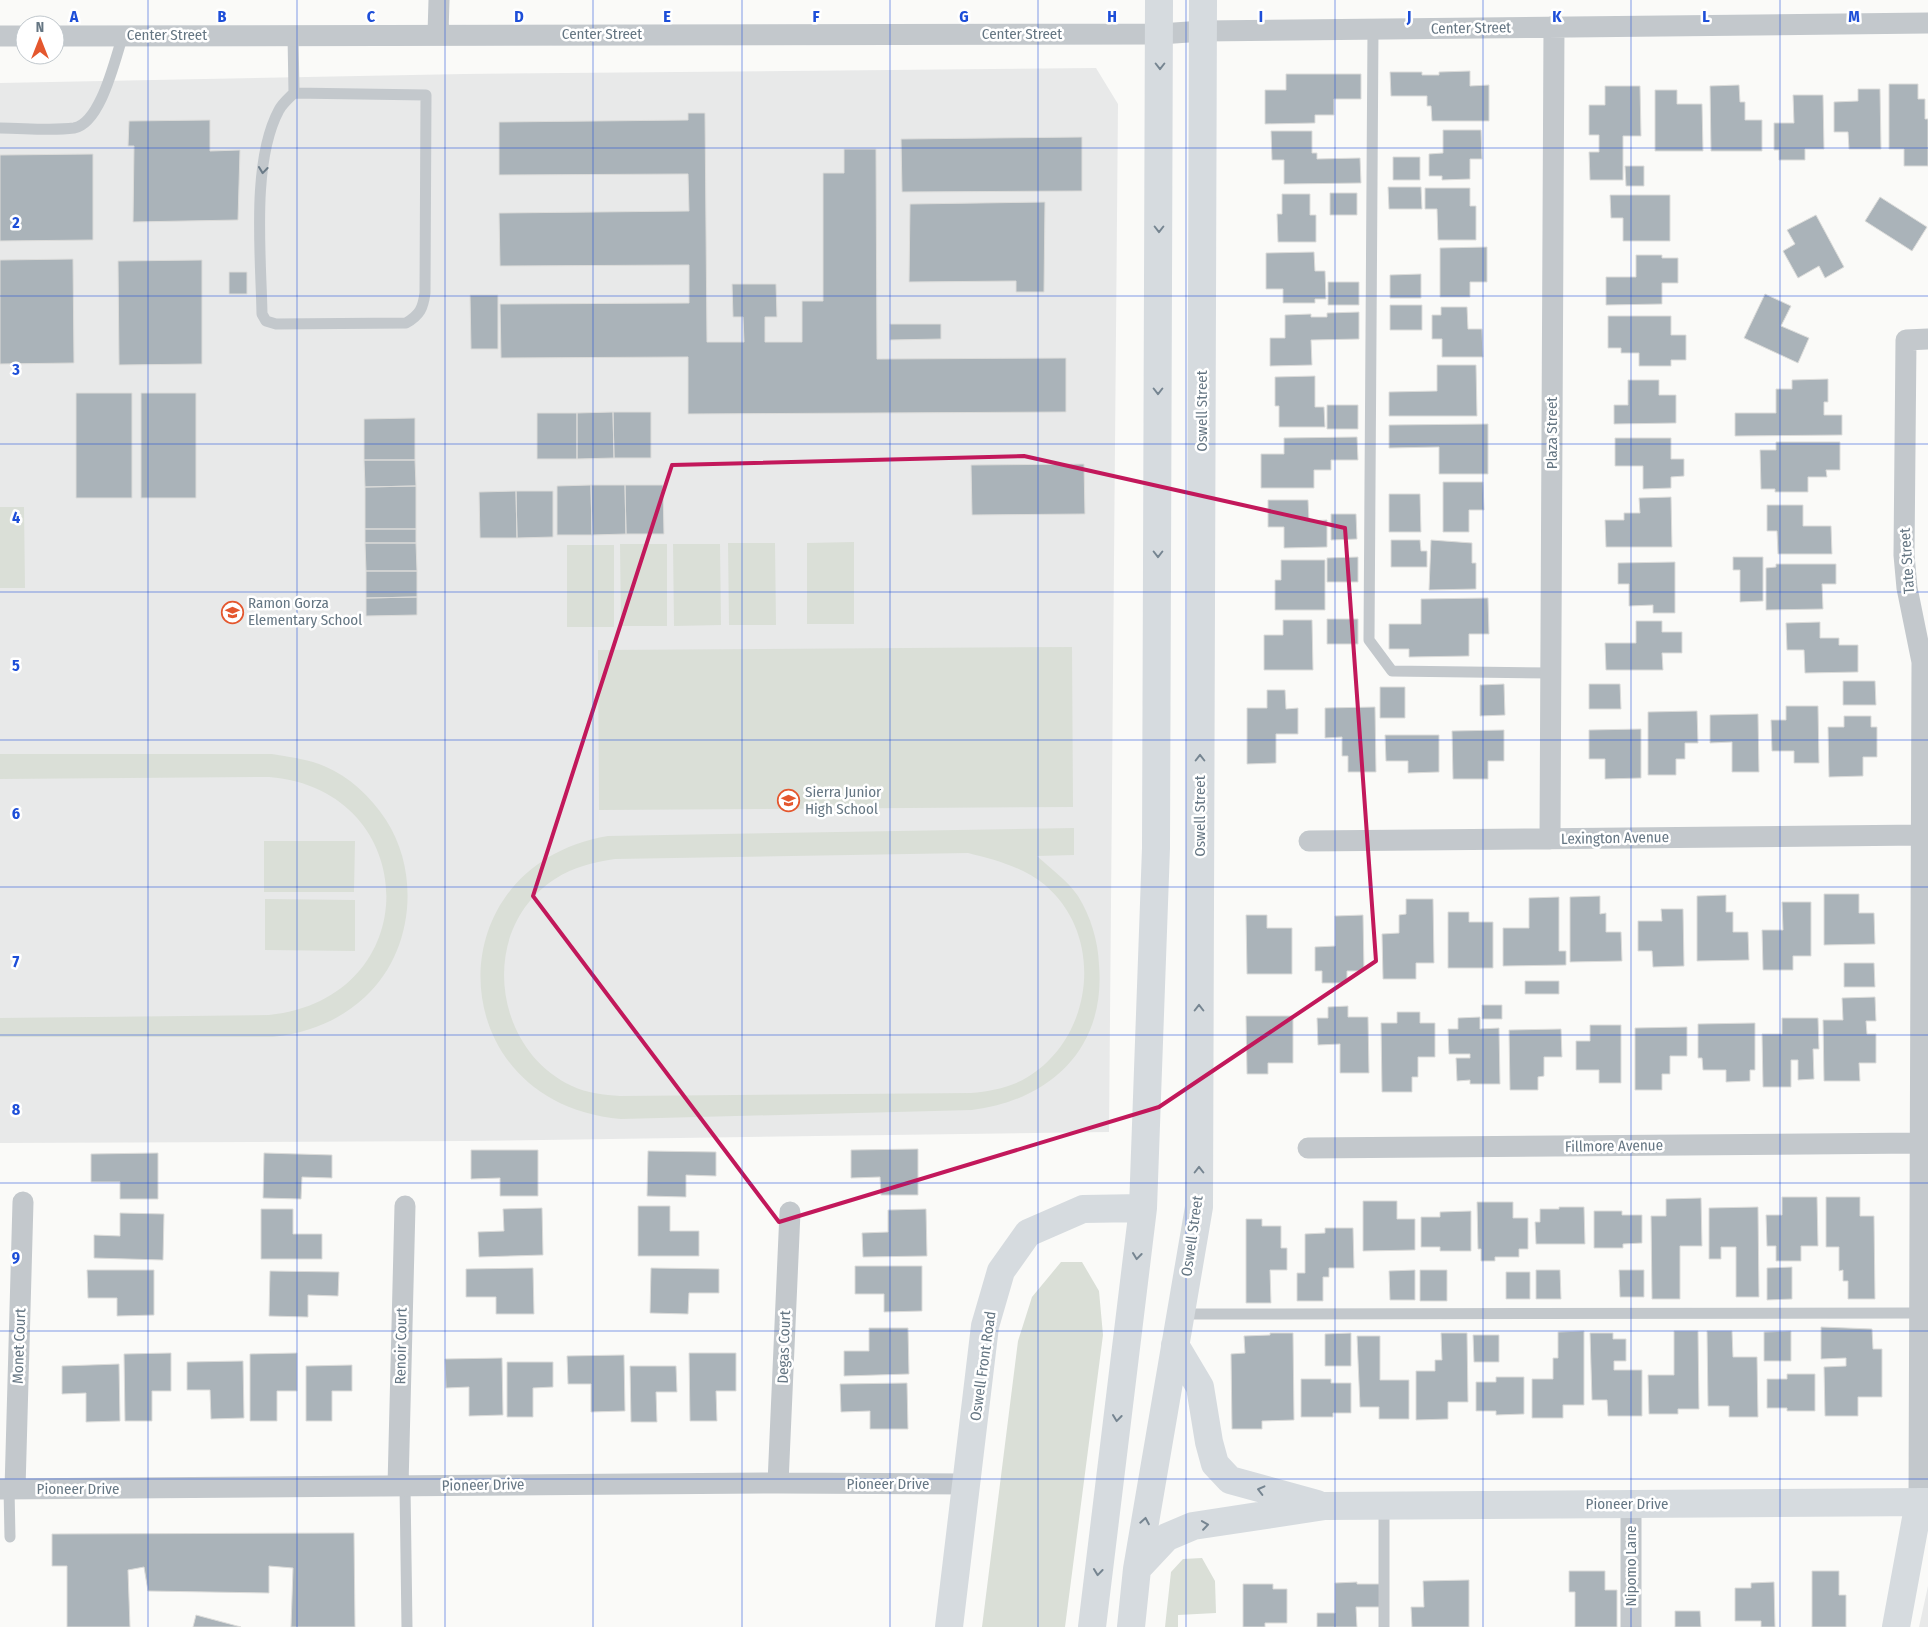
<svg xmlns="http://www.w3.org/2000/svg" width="1928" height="1627" font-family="'Fira Sans Condensed',sans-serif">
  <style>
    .built { fill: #e8e9e9 }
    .green { fill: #dadfd7; fill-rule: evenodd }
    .building { fill: #aab3b9; stroke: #dcdcda }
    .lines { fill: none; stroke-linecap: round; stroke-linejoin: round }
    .lane { stroke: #c3c8cc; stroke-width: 11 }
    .street { stroke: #c3c8cc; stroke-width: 21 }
    .secondary { stroke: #d6dbdf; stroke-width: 28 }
    .oneway { stroke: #768591 }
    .oneway2 { stroke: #6a7a87 }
    .marked { fill: none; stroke: #c2185b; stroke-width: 4; stroke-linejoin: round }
    .grid { fill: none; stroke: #1d4ed8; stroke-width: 1; stroke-opacity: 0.55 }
    .labels { text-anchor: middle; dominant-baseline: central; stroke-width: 5; stroke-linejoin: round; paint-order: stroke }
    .street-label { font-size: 15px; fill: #657683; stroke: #fff }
    .poi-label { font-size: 15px; fill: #657683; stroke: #fff; text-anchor: start }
    .grid-label { font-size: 16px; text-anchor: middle; font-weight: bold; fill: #1d4ed8; stroke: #fff; stroke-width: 5; stroke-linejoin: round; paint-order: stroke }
  </style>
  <rect width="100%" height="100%" fill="#fafaf8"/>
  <!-- built -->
  <path class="built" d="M1096,68l22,36 -9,1028 -643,9 -466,2v-1060l464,-9z
    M1928,1586v41h-9z"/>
  <!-- green -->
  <path class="green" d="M0,507h24l1,81h-25z
    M854,542v82h-47v-81z
    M728,543h47l1,82h-47z
    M620,544h47v82h-46z
    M673,544h47l1,81 -47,1z
    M567,545h47v82h-47z
    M1072,647l1,160 -474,3 -1,-160z
    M0,754h272c18,3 35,5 52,12 26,11 47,31 62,54 35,54 27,133 -21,177 -26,24 -57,36 -92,40h-273v-19l269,-3c160,-17 153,-226 0,-238l-269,2z
    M1074,828v27l-37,1c14,13 30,24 41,40 13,21 20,45 21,69 7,83 -48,135 -127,145l-351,9c-180,-15 -190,-253 -13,-283zM968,853c28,7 55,14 77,32 61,52 48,154 -19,193 -17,10 -36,13 -55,15l-351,3c-16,-1 -33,-3 -48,-10 -80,-37 -94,-158 -17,-207 18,-12 39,-17 60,-20z
    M264,841h91l-1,51h-90z
    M265,899l90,1v51l-90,-1z
    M1061,1262h21l17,29 4,44 -38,292h-83l36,-286 14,-44z
    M1202,1558l13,23 1,32 -38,2v12h-13l6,-55 12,-13z"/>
  <!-- building -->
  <path class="building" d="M1470,71v15l19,-1v36h-57l-1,-15h-4v-10h-36l-1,-24h32v3h17v-3z
    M1286,74h75v25h-27v16h-19v8l-50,1v-34h21z
    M1889,84h29v15h7v20h3v47h-24v-17h-15z
    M1739,85l1,17h5v18h17v31h-51l-1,-65z
    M1605,86h35l1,50h-18v44h-33l-1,-28h10v-17h-10v-30h16z
    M1858,89h22l1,60h-32l-1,-17h-14v-30l24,-1z
    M1655,90h22v14h25l1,47h-48z
    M1793,95h30l1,54h-19v11h-26v-10h-5v-27h20z
    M688,113h17l2,229h37l-1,-25h-10l-1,-33h44l1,33h-12v25h37v-41h21v-128h21v-24h32l1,210 189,-1v54l-378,2v-57l-187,1 -1,-54 189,-1v-38l-189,1 -1,-53 190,-2 -1,-37 -189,1v-53l189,-2z
    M210,120v31l30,-1 -2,70 -105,2 1,-76h-6l1,-25z
    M1443,130h38l1,29h-12v20l-28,1v-4h-13v-22l14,-1z
    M1271,131h41v22h5v6l43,-1 1,25 -77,1v-24h-12z
    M1082,137v54l-180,1 -1,-53z
    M93,154v86l-93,1v-86z
    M1393,157h27v23h-27z
    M1625,166h19v20h-18z
    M1388,187h33l1,22h-33z
    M1425,188h45v18h6v34h-38l-1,-31h-12z
    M1330,193h27v22h-27z
    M1282,194h28v21h6v27h-38l-1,-28h5z
    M1610,195h60v46h-47v-23h-12z
    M1880,197l47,30 -15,24 -47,-30z
    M1045,202l-1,90h-28v-11l-107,1 1,-78z
    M1816,215l28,52 -19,11 -6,-12 -21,12 -15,-27 12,-7 -8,-14z
    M1487,247v35h-17v15h-30v-49z
    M1314,252l1,19h10l1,28h-11v4h-32v-14h-17v-36z
    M1636,255h26v3h16v25h-16v21l-56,1v-28h30z
    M73,259l1,104 -74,1v-104z
    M202,260v104l-83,1 -1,-104z
    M229,272h18v22h-18z
    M1421,274v24h-31v-23z
    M1328,282h31v23h-31z
    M1765,294l26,12 -10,20 28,12 -11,25 -54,-25z
    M470,295h28v54h-27z
    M1390,305h32v25h-32z
    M1441,307h26l1,22h14l1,28h-41v-18h-10v-24h9z
    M1359,312v27l-48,1 1,25 -42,1v-28h15v-23l26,-1v3h16v-4z
    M1608,316h63v19h15v25h-15v6h-32v-13h-18v-5h-13z
    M890,324h51v15l-51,1z
    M1437,365h39l1,51h-88v-24l48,-1z
    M1315,376v31h9l1,20h-46v-21h-4v-29z
    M1828,379v23h-4v13h18v20l-107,1v-23h41v-24h16v-9z
    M1628,380h31v15h17v28l-62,1v-19h14z
    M76,393h56v105h-56z
    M141,393h55v105h-55z
    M1327,405h31v24h-31z
    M613,412l1,46 -37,1v-46z
    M613,412h38v46h-37z
    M537,413h40v46h-40z
    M415,418v42h-51v-41z
    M1488,424v50h-49v-27l-50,1v-23z
    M1357,437l1,23h-27v10h-17v18h-53v-34h23v-16z
    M1615,438h56v21h13v17l-13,1v11l-28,1v-23h-28z
    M1776,442h64v28h-14l1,7h-19v15h-33v-3h-14l-1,-39h16z
    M364,460h51l1,26 -51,1z
    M1084,464l1,50 -113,1 -1,-50z
    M1443,482h40l1,28h-15v22h-26z
    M591,485l1,50h-35v-49z
    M591,485h34l1,49 -34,1z
    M625,485h38l1,49h-38z
    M416,486v43h-51v-42z
    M516,491l1,47h-37l-1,-46z
    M516,491h37v46l-36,1z
    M1389,494h31l1,38h-32z
    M1671,497l1,50h-66l-1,-27h19v-7h16l-1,-15z
    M1268,500h40l1,21 18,-1v27l-43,1v-21h-16z
    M1767,505h36v21h28l1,28h-54l-1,-23h-10z
    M1331,514h25l1,25 -26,1z
    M365,529h51v14h-51z
    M1391,540h29l1,11h6v16h-36z
    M1431,540l41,3v20h4v26l-47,1z
    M365,543h51l1,28h-51z
    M1358,557v25h-31v-24z
    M1733,557h30v44l-23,1v-32h-7z
    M1281,560h44v50h-50v-30h6z
    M1675,562v51h-22v-8l-24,1v-22h-11v-21z
    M1776,564h60v20h-14l1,25 -57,1v-42l10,-1z
    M366,571h51v26l-51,1z
    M417,597v18l-51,1v-18z
    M1488,598l1,36h-20v22l-60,1v-8h-20v-25h32v-25z
    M1327,619h31v25h-31z
    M1283,620h29l1,50h-49v-35h19z
    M1636,621h26v11h20v21h-20l1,17h-57l-1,-27h31z
    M1820,622v16h19v7h19v27l-53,1 -1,-23h-17l-1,-27z
    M1843,681h32l1,24h-33z
    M1504,684l1,31 -25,1v-31z
    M1589,684h31l1,25h-32z
    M1380,687h25v31h-25z
    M1267,690h18l1,19 12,-1v26h-22v29l-29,1v-56h20z
    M1786,706h32l1,57h-25v-12h-22l-1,-31h15z
    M1375,707l1,65h-28v-16h-6v-19l-17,1v-30z
    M1697,711l1,32h-13v16h-9v16h-28v-63z
    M1758,714l1,58h-27v-30l-22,1v-28z
    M1844,716h27v11h6v30h-14v19l-34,1 -1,-50h16z
    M1641,729v49l-36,1v-20h-16v-29z
    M1504,730v31h-16v18h-35l-1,-48z
    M1385,735h54v37l-31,1v-12h-22z
    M1824,894h35v19h15l1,31 -51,1z
    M1726,895v17h7v20h15l1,28 -52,1v-65z
    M1600,896v18l6,-1v19h15l1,29 -52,1v-65z
    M1559,897v54h7v14l-63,1v-38h26v-30z
    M1406,899h27l1,64h-18v16h-33l-1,-45 17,-1v-18l7,-1z
    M1782,902h29v54h-18v14h-30l-1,-40h21z
    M1661,909h22l1,57 -31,1 -1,-16h-14v-30h24z
    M1448,912h21v10h24v46h-45z
    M1246,915h21v13h25v46h-45z
    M1363,915l1,56h-17v12h-25v-12h-7v-24l20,-1v-30z
    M1844,963h30l1,24h-31z
    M1525,981h34v13h-34z
    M1875,997l1,24h-10l1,13h9v29h-17l1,18h-36l-1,-61h20l-1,-22z
    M1482,1005h20v14h-20z
    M1348,1006v11h20l1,56h-29v-29l-22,1 -1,-27h11v-11z
    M1397,1012h23v11h15v34h-17v20h-6v15h-30l-1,-69h16z
    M1246,1016h47v47h-25v11h-21z
    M1480,1017v12l19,-1 1,56h-30v-4l-13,1 -1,-23h14v-4h-21l-1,-25h10v-11z
    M1782,1018h36l1,31h-6l1,30 -16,1v-20h-7v27h-28l-1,-53h20z
    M1755,1023v47h-5v11l-24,1v-12h-23l-1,-12h-4v-34z
    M1590,1025h31v58h-22v-13h-23v-29h14z
    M1687,1027v29h-17v18h-8v16h-27v-62z
    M1561,1029l1,28h-18v19l-6,1v13h-28l-1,-60z
    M918,1149v46h-37l-1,-18 -29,1v-28z
    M471,1150h67v46h-38v-18l-29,1z
    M648,1151l68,1v24l-30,-1v22l-39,-1z
    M158,1153v46h-38v-17h-29v-28z
    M264,1153l68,2v23l-30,-1 -1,22 -38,-1z
    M1782,1197h35l1,49h-17v15h-25v-15h-9l-1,-31h16z
    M1826,1197h34v19h14l1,83h-27v-18h-5v-11l-4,1v-24h-13z
    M1701,1198l1,48h-22v53h-28l-1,-83h15v-17z
    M1363,1201h34v18h18v31l-52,1z
    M1477,1202h36v16h15v31h-9v8h-24v4h-14v-12h-3z
    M638,1206h32v25h29v25h-61z
    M1559,1207h25l1,37h-49l-1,-22h5v-13h19z
    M1758,1207l1,90h-23v-50h-15v12h-12v-51z
    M542,1208l1,47 -64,2 -1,-25 26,-1 -1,-22z
    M261,1209h32v25h29v25h-61z
    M926,1209l1,47 -64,1 -1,-24 26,-1v-22z
    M1471,1211v40h-31v-4h-19v-30h19v-5z
    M1594,1211h28v4h20v28l-19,1v4h-29z
    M120,1213l44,1 -1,46 -69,-2v-23l26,1z
    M1246,1219h16v7h19v22h6v22h-17l1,33h-25z
    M1325,1228h28l1,40h-25v9h-6v24h-26v-28h8v-39l20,-1z
    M855,1266h67v45l-38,1v-18h-29z
    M1792,1267v32l-25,1v-32z
    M533,1268l1,46h-38v-17h-30v-28z
    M651,1268l68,1v24h-30l-1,21 -38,-1z
    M87,1270h67v45l-37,1v-18h-29z
    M1415,1270v30h-25l-1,-29z
    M1420,1270h27v31h-27z
    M1536,1270h24l1,29h-25z
    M1619,1270h25v27h-24z
    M270,1271l69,1 -1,24 -30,-1v22l-39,-1z
    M1506,1272h24v27h-24z
    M1821,1327l51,2 1,20h9v48h-24v19h-33l-1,-49 22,-1v-8l-25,1z
    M869,1328h39l1,46 -65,2v-25h25z
    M1584,1331v74h-21v13h-31v-39h21v-21h5v-26z
    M1674,1331h24l1,78h-21v5h-29l-1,-39h26z
    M1707,1331h25l1,26h24l1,60h-29v-11h-21z
    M1791,1331v30h-27v-29z
    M1270,1333h23l1,87 -32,1v8h-30l-1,-75 14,-1 -1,-17 26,-1z
    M1351,1333v33h-26v-32z
    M1441,1333h26l1,69h-20v17l-32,1v-49h19v-11h7z
    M1590,1333h23v6h13v22h-12v9h28v46h-34l-1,-16h-15z
    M1473,1335h26v27h-25z
    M1357,1336h23v44h29v39h-30v-12h-19z
    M171,1353v38h-19v30h-27l-1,-67z
    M297,1353v38h-20v30h-27v-67z
    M689,1353h47v38h-20l1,30h-27z
    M624,1355l1,56 -34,1v-28h-23l-1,-28z
    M502,1358l1,57 -34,1v-29l-23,1 -1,-29z
    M243,1361l1,57 -33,1 -1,-29h-23v-28z
    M507,1362h46v25l-20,1v29h-26z
    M119,1364l1,57 -34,1v-29l-24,1v-28z
    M352,1365v26h-20v30h-26v-55z
    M630,1366h46l1,26h-21l1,30h-26z
    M1787,1374h28v37h-28v-3h-20v-29h20z
    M1496,1377h28v37l-28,1v-4h-20v-29h20z
    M1301,1379h30v4h20v30h-18v4h-32z
    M907,1383l1,46h-38v-18l-29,1 -1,-28z
    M354,1533l1,94h-64l2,-59 -24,-2v27l-121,-2 -4,-24 -16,3 2,57h-63v-61h-15v-32z
    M1569,1571h36v19h12v37h-42v-35h-6z
    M1812,1571h27v24h7v32h-34z
    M1469,1580v47h-57l-1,-20h13l-1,-26z
    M1357,1582v2h23v23h-24l1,20h-40v-14h18v-30z
    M1774,1582l1,45h-14v-6h-26v-33h16v-5z
    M1243,1584h30v5h14v34h-22v4h-22z
    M1675,1611h25l1,16h-26z
    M196,1615l45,12h-48z"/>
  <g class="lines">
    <!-- lane -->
    <path class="lane" d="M1373,29l-4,611 23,31 159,2
      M293,35l1,58c-5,5 -12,11 -15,17 -28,52 -18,146 -17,204l4,7 10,3 130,-1c14,-8 17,-15 19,-30l1,-198 -132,-2
      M0,128c24,0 51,3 74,0 27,-5 41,-69 49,-93
      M1180,1314l740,-1
      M405,1486l2,141
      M9,1489l1,48
      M1384,1506v121"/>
    <!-- street -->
    <path class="street" d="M438,34l1,-34
      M0,36h25
      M55,36l1105,-2 43,-3 725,-8
      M1550,839l4,-813
      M1309,841l613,-6
      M1308,1148l612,-5
      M778,1483l12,-271
      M398,1486l7,-280
      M0,1489l778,-6 189,1
      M15,1489l8,-287
      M1919,1502l3,-840 -15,-74 -3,-33 2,-215 22,-1
      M1631,1627v-123"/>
    <!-- secondary -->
    <path class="secondary" d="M1175,1345l25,42 9,55 6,22 15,16 87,24
      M1137,1569l30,-32 26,-11 132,-20 603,-4
      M949,1627l36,-301 16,-55 27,-38 55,-24 60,-1
      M1092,1627l51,-419 13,-360 3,-848
      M1131,1627l6,-58 62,-362 4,-1207
      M1896,1627l23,-125"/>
  </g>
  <!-- one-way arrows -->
  <defs><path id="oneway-chevron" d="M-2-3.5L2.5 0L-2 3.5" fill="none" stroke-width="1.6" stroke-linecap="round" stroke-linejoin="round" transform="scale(1.25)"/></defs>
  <g class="oneway">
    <use href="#oneway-chevron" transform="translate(1160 66) rotate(90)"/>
    <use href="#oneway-chevron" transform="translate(1159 229) rotate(90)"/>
    <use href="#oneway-chevron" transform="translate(1158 391) rotate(90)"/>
    <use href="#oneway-chevron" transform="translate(1158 554) rotate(90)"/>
    <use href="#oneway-chevron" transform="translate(1200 758) rotate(-90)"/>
    <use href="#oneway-chevron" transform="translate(1199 1008) rotate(-90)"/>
    <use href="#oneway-chevron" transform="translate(1199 1170) rotate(-90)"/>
    <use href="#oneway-chevron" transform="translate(1137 1256) rotate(97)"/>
    <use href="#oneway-chevron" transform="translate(1117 1418) rotate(97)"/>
    <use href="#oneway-chevron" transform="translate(1261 1490) rotate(-166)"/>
    <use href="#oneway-chevron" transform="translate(1145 1521) rotate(-80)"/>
    <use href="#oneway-chevron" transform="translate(1205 1525) rotate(-8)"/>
    <use href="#oneway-chevron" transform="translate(1098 1572) rotate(96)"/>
  </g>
  <use class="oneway2" href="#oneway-chevron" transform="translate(263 170) rotate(96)"/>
  <!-- marked area -->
  <path class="marked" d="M1024,456l321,72 31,433 -217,146 -380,115 -246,-326 139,-431z"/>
  <!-- grid -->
  <path class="grid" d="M148,0v1627M297,0v1627M445,0v1627M593,0v1627M742,0v1627M890,0v1627M1038,0v1627M1186,0v1627M1335,0v1627M1483,0v1627M1631,0v1627M1780,0v1627M0,148h1928M0,296h1928M0,444h1928M0,592h1928M0,740h1928M0,887h1928M0,1035h1928M0,1183h1928M0,1331h1928M0,1479h1928"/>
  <!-- icons -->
  <defs>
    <symbol id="school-ring" viewBox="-11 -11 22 22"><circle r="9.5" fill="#fff" stroke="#e4572e" stroke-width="1.5"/><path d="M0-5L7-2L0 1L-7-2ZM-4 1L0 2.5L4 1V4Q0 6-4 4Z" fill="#e4572e"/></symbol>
  </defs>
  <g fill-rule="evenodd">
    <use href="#school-ring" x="220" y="600" width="25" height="25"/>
    <use href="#school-ring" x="776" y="788" width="25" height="25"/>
  </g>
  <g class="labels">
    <!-- street labels -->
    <g class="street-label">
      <text transform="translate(1471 28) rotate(-1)">Center Street</text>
      <text x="602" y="34">Center Street</text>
      <text x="1022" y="34">Center Street</text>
      <text x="167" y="35">Center Street</text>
      <text transform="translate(1202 411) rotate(-90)">Oswell Street</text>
      <text transform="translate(1552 433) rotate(-90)">Plaza Street</text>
      <text transform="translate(1907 561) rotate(-94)">Tate Street</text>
      <text transform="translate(1200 816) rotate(-90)">Oswell Street</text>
      <text transform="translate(1615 838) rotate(-1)">Lexington Avenue</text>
      <text transform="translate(1614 1146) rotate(-1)">Fillmore Avenue</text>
      <text transform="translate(1192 1236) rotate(-82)">Oswell Street</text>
      <text transform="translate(19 1346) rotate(-88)">Monet Court</text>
      <text transform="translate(401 1346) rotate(-89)">Renoir Court</text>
      <text transform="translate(784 1347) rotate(-88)">Degas Court</text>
      <text transform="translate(983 1366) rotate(-82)">Oswell Front Road</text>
      <text x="888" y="1484">Pioneer Drive</text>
      <text transform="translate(483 1485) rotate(-1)">Pioneer Drive</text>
      <text x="78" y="1489">Pioneer Drive</text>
      <text x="1627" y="1504">Pioneer Drive</text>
      <text transform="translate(1631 1566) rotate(-90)">Nipomo Lane</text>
    </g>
    <!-- poi labels -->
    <g class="poi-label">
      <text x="248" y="603">Ramon Gorza<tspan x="248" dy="17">Elementary School</tspan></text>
      <text x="805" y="792">Sierra Junior<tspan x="805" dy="17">High School</tspan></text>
    </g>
  </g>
  <g class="grid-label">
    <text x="74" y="22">A</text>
    <text x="222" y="22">B</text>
    <text x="371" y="22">C</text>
    <text x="519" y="22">D</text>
    <text x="667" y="22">E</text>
    <text x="816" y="22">F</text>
    <text x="964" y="22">G</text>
    <text x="1112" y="22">H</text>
    <text x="1261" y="22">I</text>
    <text x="1409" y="22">J</text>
    <text x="1557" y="22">K</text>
    <text x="1706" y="22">L</text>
    <text x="1854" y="22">M</text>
    <text x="16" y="228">2</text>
    <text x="16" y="375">3</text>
    <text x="16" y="523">4</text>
    <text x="16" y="671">5</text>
    <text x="16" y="819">6</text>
    <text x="16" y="967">7</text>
    <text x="16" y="1115">8</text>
    <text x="16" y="1263">9</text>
  </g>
  <!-- north arrow -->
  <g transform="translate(40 40)"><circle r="24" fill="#ffffff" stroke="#c1c8cd"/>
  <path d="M0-4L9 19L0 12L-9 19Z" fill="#e4572e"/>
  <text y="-8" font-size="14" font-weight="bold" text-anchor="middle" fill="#657683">N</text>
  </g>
</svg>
